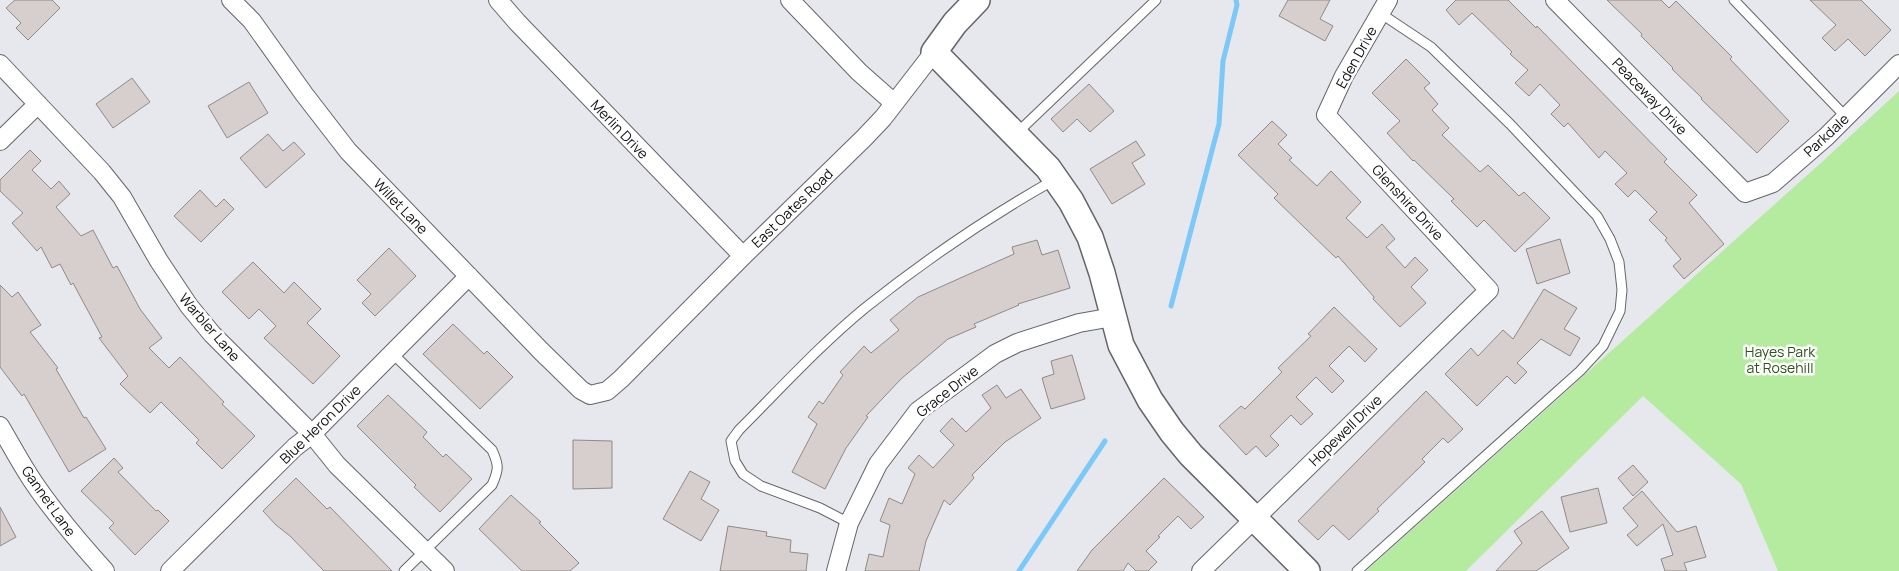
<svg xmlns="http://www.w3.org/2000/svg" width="1899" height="571" font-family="Manrope,sans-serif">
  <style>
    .park { fill: #b5eb9f }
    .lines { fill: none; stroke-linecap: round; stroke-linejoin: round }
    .stream { stroke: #7cc9f8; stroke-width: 5 }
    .building { fill: #d7cfcd; stroke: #908987 }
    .lane-casing { stroke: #64656b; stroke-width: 11 }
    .street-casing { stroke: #64656b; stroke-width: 20 }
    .secondary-casing { stroke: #64656b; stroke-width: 28 }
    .lane { stroke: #fff; stroke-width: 9 }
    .street { stroke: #fff; stroke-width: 18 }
    .secondary { stroke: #fff; stroke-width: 25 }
    .labels { text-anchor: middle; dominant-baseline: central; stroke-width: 5; stroke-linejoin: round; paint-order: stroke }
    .street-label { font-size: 14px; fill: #111114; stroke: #fff }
    .park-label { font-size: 14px; fill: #2c511a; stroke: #fff }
  </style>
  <rect width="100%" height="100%" fill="#e7e8ee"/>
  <!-- park -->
  <path class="park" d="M1899,91v480h-121l-37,-87 -98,-88 -177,175h-100l457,-410z"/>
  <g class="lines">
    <!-- stream -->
    <path class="stream" d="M1171,306l48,-182 4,-63 14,-56 -1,-5
      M1019,571l86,-130"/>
  </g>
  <!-- building -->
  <path class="building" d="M15,0h37l8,8 -32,32 -12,-12 5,-5 -15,-15z
    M1288,0h42l-10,19 13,7 -8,15 -46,-25z
    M1456,0h52l28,28 1,-2 130,133 -3,3 33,33 -8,8 35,41 -40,35 -11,-13 8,-7 -16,-19 2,-2 -18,-18 8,-8 -22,-22 -7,7 -13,-13 12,-11 -22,-22 -6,7 -31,-35 -4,4 -13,-13 9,-9 -20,-21 -11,12 -14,-13 13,-13 -18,-16 2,-2 -40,-39 -13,12 -13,-15z
    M1607,0h54l8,8 7,-7 56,56 -2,2 59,62 -32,32 -56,-54 1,-1 -30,-29 1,-1 -32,-32 1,-2z
    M1810,0h51l30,30 -26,26 -17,-17 -13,12 -13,-13 14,-13z
    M1406,59l24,24 -6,5 14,16 -6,6 17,18 -7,7 38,37 8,-7 31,31 5,-4 26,26 -35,34 -31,-32 -7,7 -26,-26 3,-2 -40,-39 -1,1 -26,-28 13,-12 -28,-28z
    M132,78l18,24 -37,26 -17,-24z
    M249,82l19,31 -41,25 -19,-32z
    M1089,84l25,27 -24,21 -13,-13 -14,13 -12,-13z
    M1272,121l15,14 -9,9 14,14 -3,2 28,26 14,-15 30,31 -15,16 21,20 15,-14 13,15 -9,8 19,21 10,-11 13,13 -17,17 15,16 -26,24 -27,-28 1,-2 -36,-41 -2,2 -62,-60 4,-4 -40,-39z
    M268,134l15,17 11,-9 11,12 -39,34 -26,-30z
    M1136,141l9,14 -13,8 13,21 -33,20 -22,-35z
    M30,150l11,11 -9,9 19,19 8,-8 11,13 -14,13 25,29 12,-6 20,38 4,-2 23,43 22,29 -13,10 20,20 11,-11 44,45 -2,2 33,32 -33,33 -26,-26 3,-3 -38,-38 -11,11 -30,-29 8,-8 -29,-38 3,-1 -29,-54 -2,2 -11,-21 -8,4 -11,-21 -4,4 -25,-28 11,-10 -23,-22v-11z
    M200,190l16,17 8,-8 10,10 -33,33 -27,-26z
    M1560,239l10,34 -33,11 -11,-35z
    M1037,240l5,15 16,-5 12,38 -52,16 1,1 -45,19 2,3 -28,12 -47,40 -35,37 2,1 -22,31 -21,41 -33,-17 25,-48 -9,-7 11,-16 4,3 20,-29 -3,-3 24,-26 7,7 28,-23 -9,-10 28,-23 96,-43 -2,-7z
    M389,248l27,28 -41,40 -13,-13 9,-9 -14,-14z
    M253,262l31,31 10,-11 27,27 -14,14 33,33 -27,28 -49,-46 12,-12 -17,-17 -10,10 -27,-27z
    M0,285l12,12 6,-5 23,33 -11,7 28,36 -2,1 28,49 2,-1 20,32 -37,23 -45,-78 -2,2 -22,-29z
    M1544,289l33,19 -13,21 16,9 -10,18 -29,-17 -24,24 10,9 -12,12 -8,-8 -30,30 -32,-32 26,-26 7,8 25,-26 10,9z
    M1334,307l43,42 -12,13 -16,-16 -20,20 15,15 -12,12 -16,-16 -20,20 17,17 -12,11 -10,-10 -21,21 9,9 -13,12 -10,-11 -10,9 -27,-29 22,-20 4,3 37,-37 -4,-4 33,-32 -3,-2z
    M453,324l31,30 3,-3 26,26 -33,32 -57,-55z
    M1072,355l13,44 -34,10 -9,-31 12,-4 -3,-13z
    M997,385l9,13 15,-9 20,29 -36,24 -33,33 2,3 -24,27 -6,-5 -18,41 -7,30h-54l4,-17 14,3 7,-32 -10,-4 9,-23 13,6 13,-30 -7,-6 11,-13 14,13 21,-23 -14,-14 12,-13 14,14 25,-24 -9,-13z
    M1426,391l37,38 -15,14 -5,-5 -21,21 3,3 -48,47 2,2 -30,29 -16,-15 -15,15 -20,-19z
    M388,395l39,37 -4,5 20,20 3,-3 26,25 -32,33 -26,-25 2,-2 -59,-59z
    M573,440l39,1v47l-39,1z
    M114,458l9,10 -5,4 38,39 2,-1 11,11 -34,34 -26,-27 5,-5 -33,-32z
    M1633,465l15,17 -15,14 -15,-18z
    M690,471l20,11 -9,17 18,11 -18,31 -38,-22z
    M296,478l31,31 3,-2 62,64h-68l-34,-35 -14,-11 -13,-14z
    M1164,478l40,39 -13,12 -13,-13 -20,20 2,1 -14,14 11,11 -9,9h-12l-8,-8 -5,8h-46l15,-21z
    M1598,488l9,35 -37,9 -9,-35z
    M1642,491l35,41 19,-6 10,31 -22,6 3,8h-22l-4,-12 12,-4 -10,-31 -26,22 -10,-11 11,-9 -15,-18z
    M511,495l30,27 -2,1 40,40 -9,8h-48l-43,-42z
    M0,507l16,30 -16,9z
    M1542,511l27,37 -33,23h-40l26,-28 -8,-12z
    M728,526l39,6 -1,4 25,4 -1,12 18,2 -2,17h-86z"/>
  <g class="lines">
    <defs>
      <path id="lane" d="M1734,0l112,117
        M1017,133l139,-133
        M392,353l100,97c7,15 7,19 0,35l-88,86
        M849,523l-29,-15 -59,-22 -18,-12 -8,-13 -4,-20 8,-11c41,-41 81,-85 126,-122 59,-47 123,-91 189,-128
        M1357,571l223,-200 23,-25 17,-35 2,-21 -3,-28 -9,-23 -13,-23 -87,-92 -79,-77 -51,-34"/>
      <path id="street" d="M231,0l21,21 52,73 44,57 193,200 40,39 9,5 17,-4 14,-12 122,-123 121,-118 19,-20 51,-66
        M498,0l19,22 226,234
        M790,0l69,72 35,31
        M1555,0l190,193 28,-10 53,-46 73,-73
        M0,64l102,108 20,25 37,64 30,45 23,28 100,100 25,31 108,106
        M0,141l38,-37
        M0,426c10,17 19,34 30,51 22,34 48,64 75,94
        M170,571l125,-124 17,-13 157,-158
        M836,571l13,-48 29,-59 40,-53 77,-57 22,-11 62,-20 34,-6
        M1201,571l288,-281 -163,-175 18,-39 44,-76"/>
      <path id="secondary" d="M977,0l-22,23 -21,29 114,116 23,33 19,36 12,36 19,72 29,55 22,32 19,23 116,116"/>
    </defs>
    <!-- lane casing -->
    <use href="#lane" class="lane-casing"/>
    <!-- street casing -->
    <use href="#street" class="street-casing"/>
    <!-- secondary casing -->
    <use href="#secondary" class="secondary-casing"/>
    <!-- lane -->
    <use href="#lane" class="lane"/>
    <!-- street -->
    <use href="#street" class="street"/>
    <!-- secondary -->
    <use href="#secondary" class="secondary"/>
  </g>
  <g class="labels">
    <!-- street labels -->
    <g class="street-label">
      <text transform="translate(1356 57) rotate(-61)">Eden Drive</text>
      <text transform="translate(1650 96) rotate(46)">Peaceway Drive</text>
      <text transform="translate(620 129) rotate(46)">Merlin Drive</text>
      <text transform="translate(1826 135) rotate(-43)">Parkdale</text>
      <text transform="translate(1408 202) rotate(47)">Glenshire Drive</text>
      <text transform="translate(401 206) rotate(46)">Willet Lane</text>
      <text transform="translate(792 208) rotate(-44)">East Oates Road</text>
      <text transform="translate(210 327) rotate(49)">Warbler Lane</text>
      <text transform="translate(947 391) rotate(-38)">Grace Drive</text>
      <text transform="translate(320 424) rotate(-44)">Blue Heron Drive</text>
      <text transform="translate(1345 430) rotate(-44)">Hopewell Drive</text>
      <text transform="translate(49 501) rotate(55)">Gannet Lane</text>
    </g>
    <!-- park labels -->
    <g class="park-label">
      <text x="1780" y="351">Hayes Park<tspan x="1780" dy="16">at Rosehill</tspan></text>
    </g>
  </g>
</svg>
